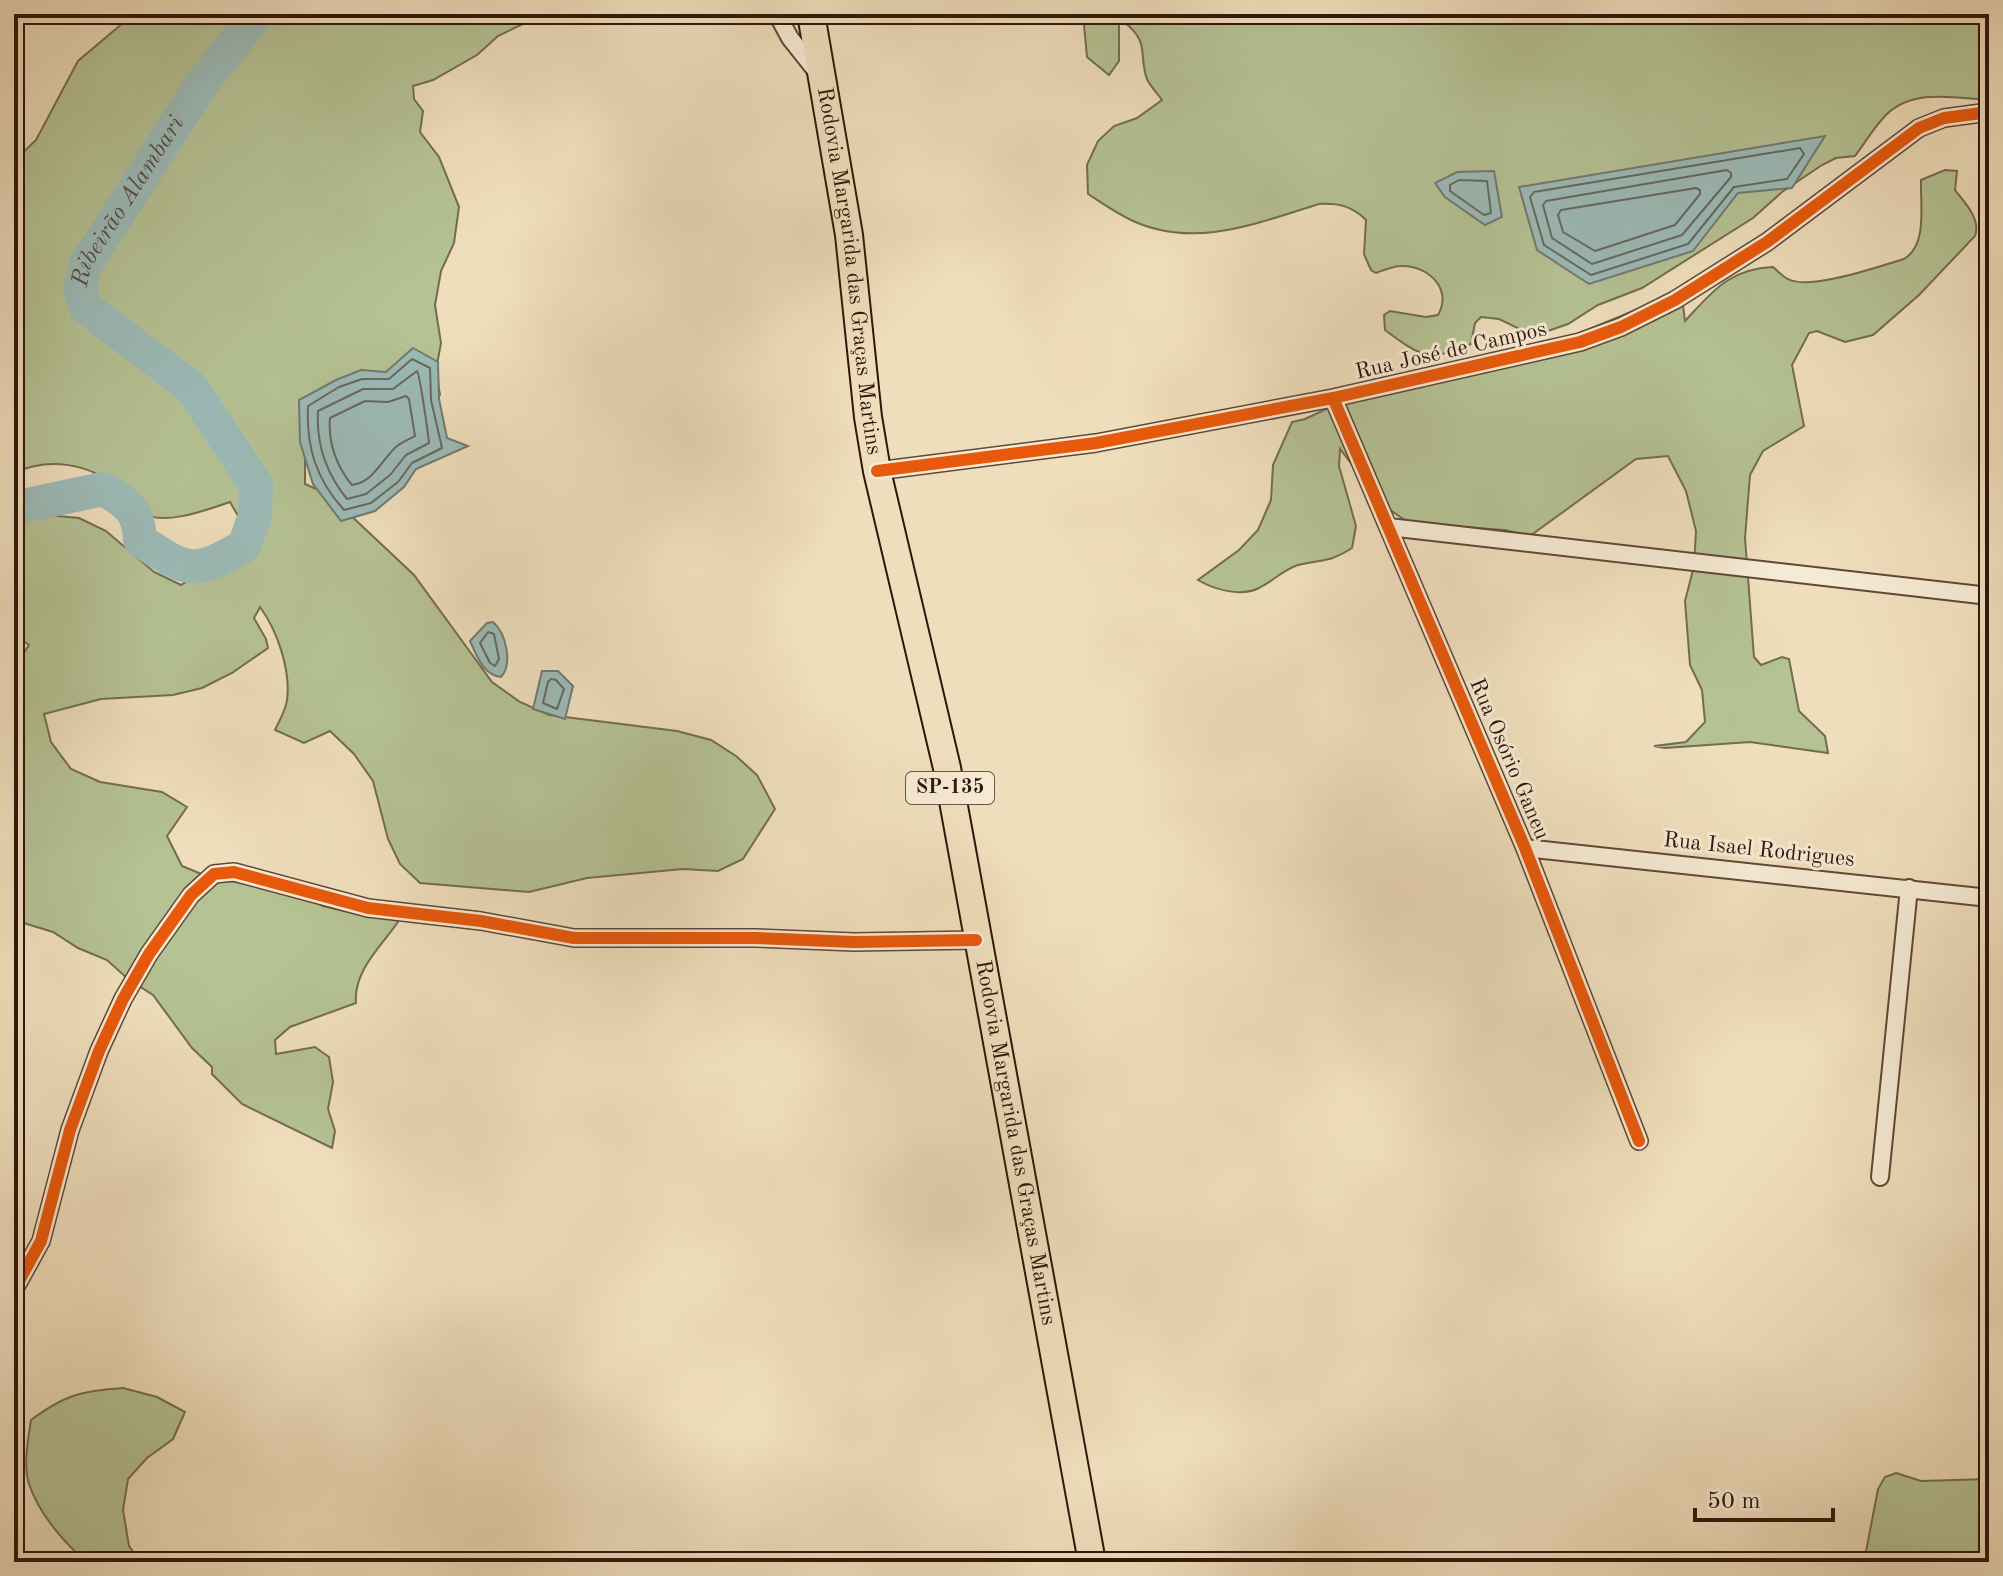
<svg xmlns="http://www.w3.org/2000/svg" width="2003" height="1576" font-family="'Old Standard TT',serif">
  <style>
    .green { fill: #b5c294; stroke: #746c50; stroke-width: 2 }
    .water { fill: #9cbbb8; stroke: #727973; stroke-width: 2 }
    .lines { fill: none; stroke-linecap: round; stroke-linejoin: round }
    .shore { stroke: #676862; stroke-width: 2 }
    .river { stroke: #9cbbb8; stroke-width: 34 }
    .street-casing { stroke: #614737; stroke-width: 20 }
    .primary-casing { stroke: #32150b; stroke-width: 30 }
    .street { stroke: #f5ead3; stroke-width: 16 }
    .primary { stroke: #efdebc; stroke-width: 26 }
    .cycleway-casing { stroke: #f5ead3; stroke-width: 17 }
    .cycleway { stroke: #e8590c; stroke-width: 12 }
    .labels { text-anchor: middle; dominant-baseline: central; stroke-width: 6; stroke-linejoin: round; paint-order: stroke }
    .shield { fill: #f5ead3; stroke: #6c5547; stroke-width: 2 }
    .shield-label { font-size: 20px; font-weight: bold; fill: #32150b }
    .street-label { font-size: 22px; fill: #32150b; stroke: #f5ead3 }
    .water-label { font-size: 24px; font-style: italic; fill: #574f48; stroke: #f5ead3 }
  </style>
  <rect width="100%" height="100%" fill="#efdebc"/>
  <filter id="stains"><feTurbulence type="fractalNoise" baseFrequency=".0025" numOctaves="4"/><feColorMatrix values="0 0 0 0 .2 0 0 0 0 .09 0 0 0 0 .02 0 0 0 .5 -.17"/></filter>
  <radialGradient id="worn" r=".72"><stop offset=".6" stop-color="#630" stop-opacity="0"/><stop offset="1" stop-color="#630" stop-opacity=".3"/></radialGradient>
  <!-- green -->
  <path class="green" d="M127,14h404l-8,10 -25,12 -21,19 -44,25 -20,6 1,13 9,12 -3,21 19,25 20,50 -5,36 -13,28 -6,34 6,38 -5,27 4,25 -9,9 -121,34 -5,20v26l23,10 86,81 78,107 28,20 29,13 128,16 34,9 25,16 21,19 18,34 -32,50 -25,12 -35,-2 -96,9 -58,14 -109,-9 -20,-19 -12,-25 -15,-58 -19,-27 -24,-23 -26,12 -29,-13c4,-9 11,-20 12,-30 4,-30 -10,-70 -27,-93l-6,11 12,21 2,9 -36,25 -30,15 -29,7 -72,4 -57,15 7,28 20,27 29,13 62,10 25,15 -20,29 15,30 29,12 31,5 35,-1 46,24 39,9 38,4c-17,26 -47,51 -44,84l-66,24 -15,13 1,14 39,-7 14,10 4,25 -5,27 7,22 -3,17 -90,-44 -30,-30v-7l-20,-19 -39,-53 -25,-16 -21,-19 -29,-12 -25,-16 -39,-12v-251l15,-24 -15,-11v-108l33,-11 32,3 27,13 48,41 27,13 50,-32 14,-25 -15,-26c-23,8 -68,25 -91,10 -8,-6 -13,-17 -21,-24 -29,-25 -69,-31 -104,-15v-312l22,-21 42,-79 45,-38z
    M1083,14h906v86c-35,-2 -76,-12 -103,15 -12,12 -21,28 -31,41l-19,2 -14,7 -40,27 -29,26 -111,70 -44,17 -30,19 -23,8h-19l-27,-13 -18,-2 -6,6 -4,21c-42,18 -50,13 -86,-14l-1,-15 6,-4 36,6 12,-2c15,-26 -10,-50 -37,-49 -8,0 -17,4 -25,7l-5,-3 -7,-16 2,-34c-14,-14 -27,-17 -47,-16 -62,19 -125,46 -188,16 -15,-7 -29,-17 -43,-26l-1,-29 11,-24 16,-15 23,-8 25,-18c-4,-6 -12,-14 -15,-21 -9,-24 4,-36 -23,-57l-5,2v37l-10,14 -22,-18z
    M1945,170l12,1 -2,19c10,13 26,29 20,46l-56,59 -46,40 -28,7 -28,-11 -8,2 -17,32 12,61 -41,25 -13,24 -5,63 9,119 7,8 21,-8 7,2 10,52 26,25 3,17 -78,-11 -85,6 -11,-2 32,-4 19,-20 -3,-32 -12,-25 -5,-64 9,-35 2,-35 -10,-40 -18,-35 -32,3 -106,77 -25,-6 -96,-7 -26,-18 -43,-56 -1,17 17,60 -4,22c-23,15 -30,11 -54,17 -14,4 -26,17 -39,23 -18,9 -44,2 -61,-8l41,-30 19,-20 13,-30 2,-35 19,-43 13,-3 54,-25 177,-43 119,-49 27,-5 3,24c28,-30 44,-52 88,-54 5,4 10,10 15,12 21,12 92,-13 116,-20 24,-14 16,-55 17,-79z
    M123,1388l34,9 28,15 -12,27 -26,19 -19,21 -5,31 6,36 12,16h-55c-23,-21 -47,-48 -57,-78 -6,-19 -1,-43 2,-64 34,-25 49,-29 92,-32z
    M1896,1473l25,8 68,-2v83h-125l14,-73 7,-12z"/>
  <!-- water -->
  <path class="water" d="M1825,136l-33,52 -54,5 -45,58 -104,33 -52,-34 -18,-63z
    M1494,171l8,46 -17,8 -40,-28 -10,-14 22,-11z
    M413,348l25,14 1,37 8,39 21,8 -52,23 -12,18 -29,24 -34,10 -28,-37 -13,-42 -1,-42 37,-20 25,-10 25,2z
    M493,622c13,11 20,42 8,55 -18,-2 -24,-21 -31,-36l17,-18z
    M542,671h16l15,15 -8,33 -32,-10z"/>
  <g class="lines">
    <!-- shore -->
    <path class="shore" d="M1800,148l4,6 -17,25 -53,8 -46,57 -97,31 -47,-30 -14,-48 4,-5z
      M1727,170l4,3v4l-49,58 -90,29 -40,-26 -9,-33 3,-4z
      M1459,180l28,1 4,32 -7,2 -34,-24v-6z
      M1696,188l4,2v4l-25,31 -80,26 -32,-19 -5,-17 3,-5z
      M412,359l18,9 1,32 11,48 -30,15 -14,19 -27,21 -27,7c-28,-31 -38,-63 -36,-104l31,-19 23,-8h27z
      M417,371c3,4 11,62 12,72l-23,12 -16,20 -24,19 -19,5c-21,-26 -31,-54 -29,-88l45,-22h30z
      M406,396l3,3 6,37c-6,3 -13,6 -18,10 -15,13 -23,36 -45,39 -16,-19 -24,-43 -22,-67l35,-17 23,1z
      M488,632l6,2 5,25 -4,7 -5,-3 -10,-20z
      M551,679l5,1 8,9 -7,20 -14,-6 5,-21z"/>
    <!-- river -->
    <path class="river" id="s1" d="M14,508l89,-19c25,14 36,22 37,51 48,33 54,35 104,6l11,-30 1,-31 -65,-98 -105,-79 -6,-19 5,-23 116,-181 56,-71"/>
    <defs>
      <path id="street" d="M777,14l13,24 27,34
        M1333,398l192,450 114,293
        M877,471l219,-28 237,-45 247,-56 41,-15 54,-27 92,-58 152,-114 25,-10 45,-6
        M1389,527l600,69
        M1525,848l464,50
        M1880,1177l29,-289
        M14,1290l27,-49 29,-111 29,-79 24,-52 26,-45 42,-59 23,-21 20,-2 134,36 113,13 93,17h181l99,4 122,-2"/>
      <g id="primary">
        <path id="s2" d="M811,14l38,221 19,182 9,54 70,297 145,794"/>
      </g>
    </defs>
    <!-- street casing -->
    <use href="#street" class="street-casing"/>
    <!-- primary casing -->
    <use href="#primary" class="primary-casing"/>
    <!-- street -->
    <use href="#street" class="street"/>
    <!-- primary -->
    <use href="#primary" class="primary"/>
    <defs>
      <path id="cycleway" d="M1333,398l192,450 114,293
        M877,471l219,-28 237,-45 247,-56 41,-15 54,-27 92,-58 152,-114 25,-10 45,-6
        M14,1290l27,-49 29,-111 29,-79 24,-52 26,-45 42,-59 23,-21 20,-2 134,36 113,13 93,17h181l99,4 122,-2"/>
    </defs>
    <!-- cycleway casing -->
    <use href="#cycleway" class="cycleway-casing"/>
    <!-- cycleway -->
    <use href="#cycleway" class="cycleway"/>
  </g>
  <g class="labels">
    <!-- shield labels -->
    <rect class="shield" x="906" y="772" width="88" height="32" rx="6"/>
    <g class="shield-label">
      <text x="950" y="788">SP-135</text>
    </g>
    <!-- street labels -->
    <g class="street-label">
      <text stroke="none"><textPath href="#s2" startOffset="260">Rodovia Margarida das Graças Martins</textPath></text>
      <text transform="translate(1451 351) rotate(-13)">Rua José de Campos</text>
      <text transform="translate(1509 759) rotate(67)">Rua Osório Ganeu</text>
      <text transform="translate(1759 850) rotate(6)">Rua Isael Rodrigues</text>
      <text stroke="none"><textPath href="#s2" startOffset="1148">Rodovia Margarida das Graças Martins</textPath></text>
    </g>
    <!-- water labels -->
    <g class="water-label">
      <text stroke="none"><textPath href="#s1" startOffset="706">Ribeirão Alambari</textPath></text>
    </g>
  </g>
  <!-- margin -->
  <rect width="2003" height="1576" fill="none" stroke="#efdebc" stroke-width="48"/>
  <rect x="16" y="16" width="1971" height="1544" fill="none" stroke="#32150b" stroke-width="4"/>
  <rect x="24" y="24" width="1955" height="1528" fill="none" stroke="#32150b" stroke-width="2"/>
  <!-- scale -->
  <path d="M1695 1508v12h138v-12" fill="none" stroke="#32150b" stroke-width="4"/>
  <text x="1707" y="1508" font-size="24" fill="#32150b" stroke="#f5ead3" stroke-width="6" paint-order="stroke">50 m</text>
  <rect width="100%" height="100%" filter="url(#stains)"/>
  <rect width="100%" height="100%" fill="url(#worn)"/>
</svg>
